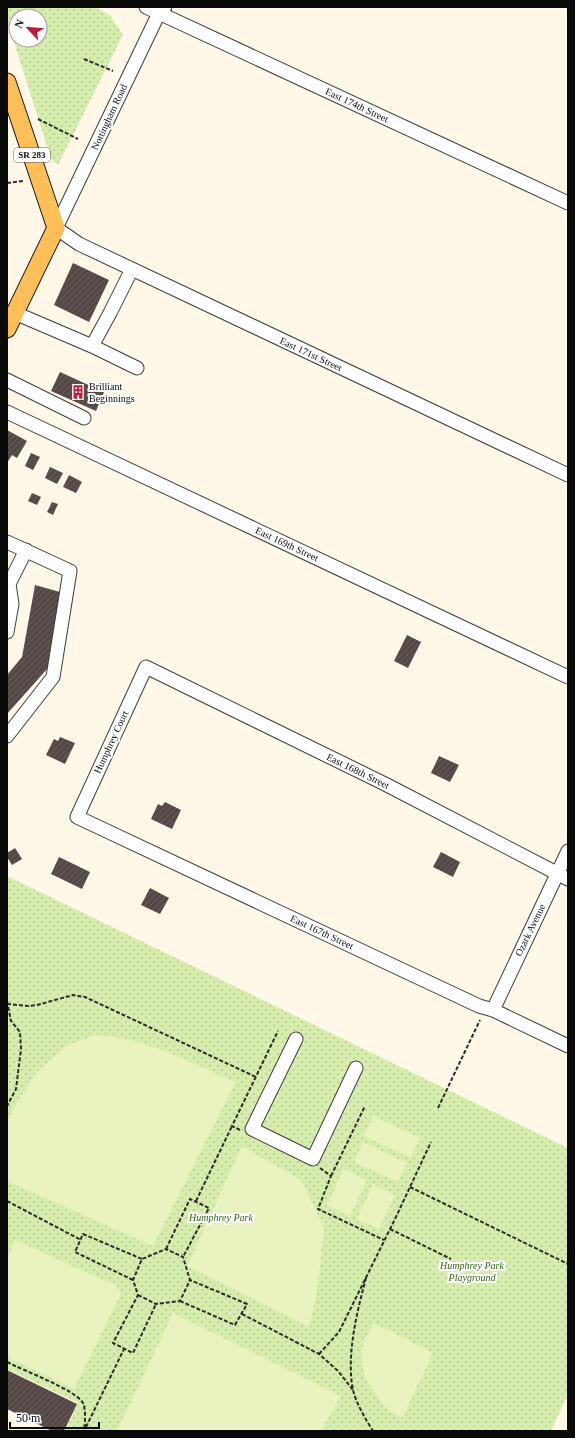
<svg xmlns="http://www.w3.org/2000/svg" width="575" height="1438" font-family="'Times New Roman',serif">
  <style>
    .park { fill: url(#park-dots); fill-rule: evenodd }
    .pitch { fill: #e9f3c0 }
    .building { fill: url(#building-hatch) }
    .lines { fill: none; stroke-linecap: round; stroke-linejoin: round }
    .minor-casing { stroke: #3d3d3d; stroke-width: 15 }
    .major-casing { stroke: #1b1b1b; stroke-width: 19 }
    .path { stroke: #2c2c2c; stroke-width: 2; stroke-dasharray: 4 2; stroke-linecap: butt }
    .minor { stroke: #fff; stroke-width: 13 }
    .major { stroke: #ffbf58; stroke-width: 17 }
    .labels { text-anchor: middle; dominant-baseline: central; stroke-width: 4; stroke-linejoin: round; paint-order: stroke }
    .shield { fill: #fff; stroke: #545454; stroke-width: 1 }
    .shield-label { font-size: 9px; font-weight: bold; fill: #0a0a0a }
    .street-label { font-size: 10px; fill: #0a0a0a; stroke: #fff }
    .poi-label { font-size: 10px; fill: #0a0a0a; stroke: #fff; text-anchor: start }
    .park-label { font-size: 10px; font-style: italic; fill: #326715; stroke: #fff }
  </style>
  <defs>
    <pattern id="park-dots" width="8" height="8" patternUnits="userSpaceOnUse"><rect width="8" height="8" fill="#d7edad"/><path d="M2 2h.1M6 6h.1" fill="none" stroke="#b7ca94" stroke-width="1.8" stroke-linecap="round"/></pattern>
    <pattern id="building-hatch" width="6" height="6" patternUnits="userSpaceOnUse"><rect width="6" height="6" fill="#544946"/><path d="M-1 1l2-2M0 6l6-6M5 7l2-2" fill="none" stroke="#685f5c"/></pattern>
  </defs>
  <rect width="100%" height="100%" fill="#fff7e8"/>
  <!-- park -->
  <path class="park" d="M7,7h88l15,8 13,20 -65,130 -7,-6 -44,-139zM16,16h24v24h-24z
    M7,876l561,272v246l-17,37h-486l13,-28 -71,-34z"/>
  <!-- pitch -->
  <path class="pitch" d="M92,1036c35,-1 69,13 101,27 15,6 28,14 43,19l-83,164 -146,-65v-61l15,-25 17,-25 28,-24z
    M373,1116l47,22 -9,20 -47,-22z
    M363,1142l44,21 -9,19 -44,-20z
    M242,1146l59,34 23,48 -7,65 -8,34 -122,-61z
    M344,1169l23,11 -17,36 -23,-11z
    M373,1184l22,11 -16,34 -22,-10z
    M15,1240l102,46 4,8 -47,95 -63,-30 -4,-6v-93z
    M173,1313l168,83 -20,35h-204z
    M374,1324l14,6 45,23 -31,65c-4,-3 -9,-5 -13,-8 -4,-3 -7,-8 -10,-12 -20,-23 -24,-48 -5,-74z"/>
  <!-- building -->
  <path class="building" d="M73,263l36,17 -20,42 -35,-17z
    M60,372l44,20 -8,19 -45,-20z
    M7,430l20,11 -10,17 -5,-3 -5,8z
    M31,453l9,4 -7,13 -8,-4z
    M50,467l13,6 -6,11 -12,-6z
    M69,475l13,7 -6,11 -13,-6z
    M32,493l9,4 -4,8 -9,-4z
    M52,502l6,2 -5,11 -6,-3z
    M35,585l25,7 -12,76 -41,46v-39l15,-18z
    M407,635l14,7 -13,26 -14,-7z
    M60,737l15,6 -10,21 -19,-9 8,-16 4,2z
    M439,756l20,9 -9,17 -19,-9z
    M165,802l16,8 -9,19 -21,-10 7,-15 4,2z
    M15,848l7,11 -10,6 -5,-8v-4z
    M441,852l19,10 -7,15 -20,-10z
    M59,857l31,15 -8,17 -31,-15z
    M150,888l19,10 -9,16 -19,-9z
    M7,1370l70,34 -13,27h-12l-45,-22z"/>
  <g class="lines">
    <defs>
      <path id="minor" d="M146,7l422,196
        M165,7l-6,6 -103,215 23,16 489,231
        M15,313l77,33 18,-33 22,-44
        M92,346l45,22
        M7,380l77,38
        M7,412l561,265
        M7,542l63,29 -17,106 -46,59
        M7,586l2,-2 17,-34
        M7,632l5,-28 -3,-20
        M568,879l-183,-95 -239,-117 -69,150 402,189 14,4 75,36
        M493,1010l75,-159
        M296,1039l-44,90 61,30 43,-91"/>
      <path id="major" d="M7,82l49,146 -49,101"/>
    </defs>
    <!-- minor casing -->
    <use href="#minor" class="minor-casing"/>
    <!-- major casing -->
    <use href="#major" class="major-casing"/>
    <!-- path -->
    <path class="path" d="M84,59l29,12
      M38,119l40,20
      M7,183l16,-2
      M7,1001l4,20 9,11 1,17 -5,40 -9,17
      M7,1004l22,2 8,-1 36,-10 12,2 171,80
      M438,1108l42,-88
      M240,1130l-8,-4 46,-95
      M320,1168l11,8 -13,33 66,31
      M331,1176l34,-70
      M410,1187l158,77
      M7,1201l74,39
      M196,1201l36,-75
      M390,1229l61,30
      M166,1249l24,-50 19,9 -26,49
      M366,1278c-9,34 -20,77 -13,112 3,13 13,30 20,41
      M133,1280l-58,-28 8,-18 59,25
      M138,1295l18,9 24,-3 10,-21 -7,-23 -17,-8 -24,10 -9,21 5,15 -25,48 20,10 23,-49
      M180,1301l55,24 12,-21 -57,-24
      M242,1314l77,40 19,17 15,19
      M319,1354l20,-22 57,-115 35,-75
      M7,1362c15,8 69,28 76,41 3,6 2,21 1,28
      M86,1427l38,-78"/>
    <!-- minor -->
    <use href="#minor" class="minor"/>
    <!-- major -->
    <use href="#major" class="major"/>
  </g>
  <!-- icons -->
  <defs>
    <symbol id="building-bare" viewBox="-9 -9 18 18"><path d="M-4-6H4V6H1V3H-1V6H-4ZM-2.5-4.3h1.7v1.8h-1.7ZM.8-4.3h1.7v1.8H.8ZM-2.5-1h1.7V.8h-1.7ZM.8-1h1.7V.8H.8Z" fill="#c71537" stroke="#fff" stroke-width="2.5" paint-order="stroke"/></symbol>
  </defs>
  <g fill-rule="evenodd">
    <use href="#building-bare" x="68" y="382" width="20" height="20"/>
  </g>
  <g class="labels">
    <!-- shield labels -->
    <rect class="shield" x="14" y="148" width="36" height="14" rx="3"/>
    <g class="shield-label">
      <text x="32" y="155">SR 283</text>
    </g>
    <!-- street labels -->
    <g class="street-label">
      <text transform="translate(357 105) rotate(25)">East 174th Street</text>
      <text transform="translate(109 117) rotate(-65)">Nottingham Road</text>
      <text transform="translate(311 354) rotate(25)">East 171st Street</text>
      <text transform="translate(287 544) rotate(25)">East 169th Street</text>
      <text transform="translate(111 742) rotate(-65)">Humphrey Court</text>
      <text transform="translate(358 771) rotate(26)">East 168th Street</text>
      <text transform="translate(530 930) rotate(-64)">Ozark Avenue</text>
      <text transform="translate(322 932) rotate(25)">East 167th Street</text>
    </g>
    <!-- poi labels -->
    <g class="poi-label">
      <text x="89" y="386">Brilliant<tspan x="89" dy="12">Beginnings</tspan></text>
    </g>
    <!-- park labels -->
    <g class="park-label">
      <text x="221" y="1217">Humphrey Park</text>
      <text x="472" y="1265">Humphrey Park<tspan x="472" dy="12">Playground</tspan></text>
    </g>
  </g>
  <!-- border -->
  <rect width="575" height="1438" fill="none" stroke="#0a0a0a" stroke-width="16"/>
  <!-- north arrow -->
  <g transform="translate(28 28) rotate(296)"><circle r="19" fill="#ffffff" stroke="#9d9d9d"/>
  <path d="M0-3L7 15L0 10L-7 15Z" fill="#c71537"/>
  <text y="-6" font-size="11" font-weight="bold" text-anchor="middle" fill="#0a0a0a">N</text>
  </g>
  <!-- scale -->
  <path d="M10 1422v6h89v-6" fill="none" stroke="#0a0a0a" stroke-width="2"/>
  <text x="16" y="1422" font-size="12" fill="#0a0a0a" stroke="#ffffff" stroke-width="3" paint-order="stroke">50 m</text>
</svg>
